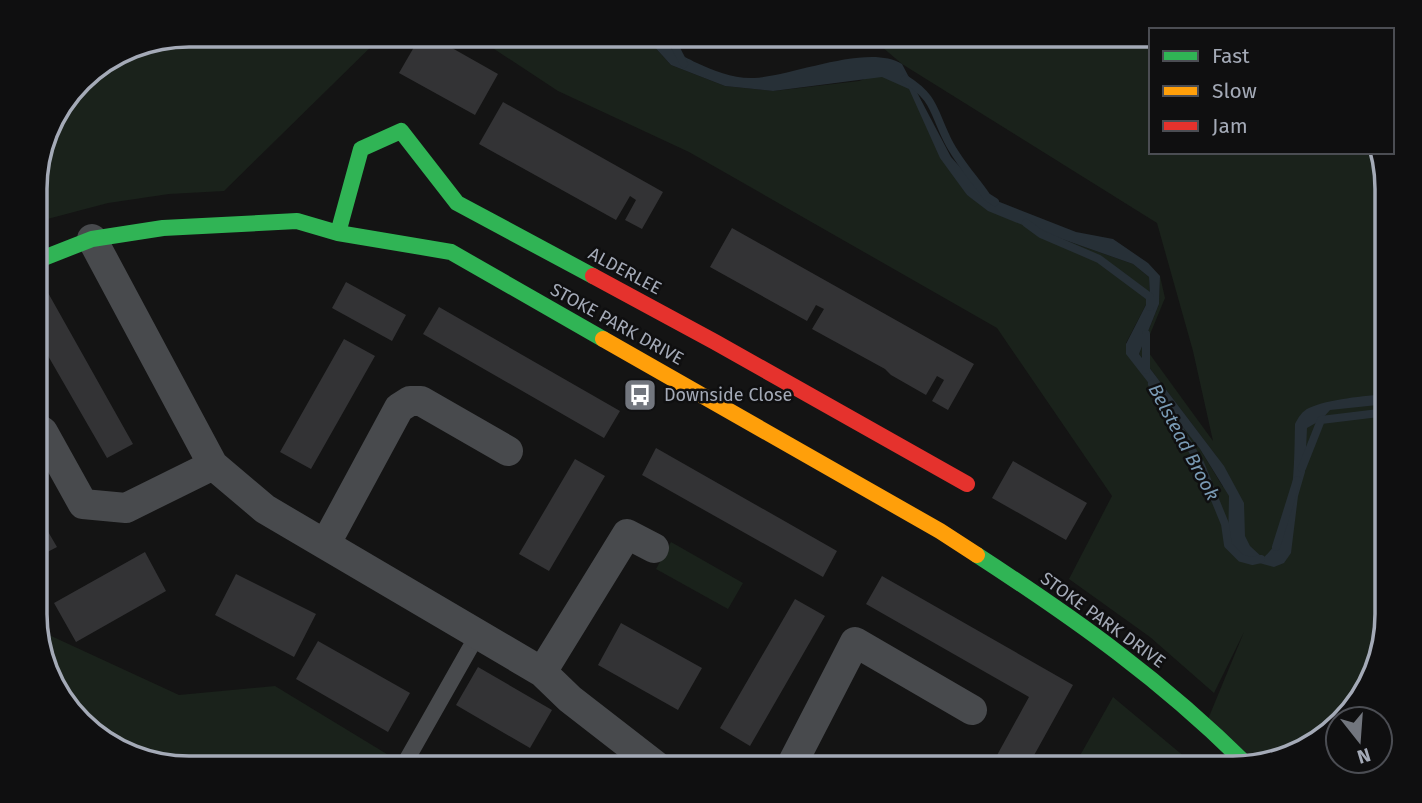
<svg xmlns="http://www.w3.org/2000/svg" width="1422" height="803" font-family="'Fira Sans',sans-serif">
  <style>
    .green { fill: #1a221b }
    .water { fill: #273037 }
    .lines { fill: none; stroke-linecap: round; stroke-linejoin: round }
    .stream { stroke: #273037; stroke-width: 8 }
    .building { fill: #333335 }
    .lane { stroke: #484a4d; stroke-width: 16 }
    .street { stroke: #484a4d; stroke-width: 30 }
    .fast { stroke: #30b455; stroke-width: 16 }
    .slow { stroke: #ff9f0a; stroke-width: 16 }
    .jam { stroke: #e5322d; stroke-width: 16 }
    .labels { text-anchor: middle; dominant-baseline: central; stroke-width: 5; stroke-linejoin: round; paint-order: stroke }
    .street-label { font-size: 18px; fill: #a4aab7; stroke: #0f0f10 }
    .poi-label { font-size: 18px; fill: #a4aab7; stroke: #0f0f10; text-anchor: start }
    .water-label { font-size: 19px; font-style: italic; fill: #799ab4; stroke: #0f0f10 }
    .rim { fill: none; stroke: #a4aab7; stroke-width: 3.5 }
  </style>
  <rect width="100%" height="100%" fill="#141414"/>
  <!-- green -->
  <path class="green" d="M189,35h194l-159,156 -55,3 -61,9 -72,19v-53l15,-48 36,-48 43,-26z
    M473,35h174l4,8 20,22 54,21 49,5 85,-10 23,-8 31,11 54,111 58,31 108,38 16,13 1,20 -24,46 74,106 23,38 -6,-30 -78,-103 20,-50 1,-28 5,22 -19,46 3,9 64,88 -20,-90 -36,-128 -255,-159 -34,-29h283v117h227l9,26v446l-20,67 -49,51 -73,25 -39,-43 38,-92 -30,61 -64,-56 -81,-58 43,-83 -115,-168 -308,-176 -131,-61z
    M671,542l72,41 -15,26 -72,-40z
    M36,629l143,66 96,-9 120,73 -6,9h-200l-77,-20 -51,-49z
    M1113,697l85,71h-125z"/>
  <!-- water -->
  <path class="water" d="M647,35h12c11,16 20,19 38,28 17,8 37,16 57,15 39,-2 114,-35 148,-14l49,93 36,40 89,35 37,7 35,24 12,13 -1,28 -20,50 85,112 20,37 1,33 5,10 13,12c33,-27 31,-94 32,-134 3,-6 7,-13 14,-16 19,-9 56,-12 78,-14v10l-57,6 -9,10 -14,8 -2,44 -7,24 -7,57 -7,10 -10,4 -22,-6 -19,-9 -5,-7 1,-49 -29,-47 -74,-95v-10l24,-47 -1,-20 -16,-13 -108,-38 -37,-15 -21,-16 -27,-37 -31,-69 -27,-12 -109,14 -48,-5 -54,-21 -20,-22z"/>
  <g class="lines">
    <!-- stream -->
    <path class="stream" d="M669,35l15,29
      M905,79c29,18 28,31 41,58 9,21 28,41 41,60l8,5
      M1026,223l15,11 58,25 51,38v10
      M1146,370v-36
      M1152,384l48,79 25,61 3,21 13,13 11,3 9,-2
      M1302,468l19,-48 66,-8
      M1276,547l21,-67"/>
  </g>
  <!-- building -->
  <path class="building" d="M421,35h8l69,39 -23,41 -76,-42z
    M503,102l160,90 -21,37 -17,-9 11,-20 -6,-4 -14,24 -137,-76z
    M732,228l242,136 -26,46 -16,-9 12,-21 -7,-4 -11,19 -35,-20 -6,-6 -73,-40 12,-20 -8,-4 -9,16 -97,-54z
    M346,282l60,33 -14,26 -60,-33z
    M47,291l86,153 -26,14 -71,-123v-37z
    M439,307l181,104 -16,27 -181,-104z
    M344,339l31,17 -64,113 -31,-17z
    M656,448l181,103 -14,26 -181,-102z
    M575,459l30,17 -56,95 -30,-17z
    M1013,461l74,42 -21,37 -74,-42z
    M36,511l21,36 -21,11z
    M145,552l21,39 -90,51 -22,-39z
    M236,574l80,40 -22,43 -79,-42z
    M882,576l191,109 -46,83h-37l39,-71 -163,-93z
    M795,599l30,17 -75,130 -30,-18z
    M621,623l81,45 -24,42 -80,-45z
    M318,641l92,52 -22,39 -92,-53z
    M478,667l74,43 -22,38 -74,-43z"/>
  <g class="lines">
    <!-- lane -->
    <path class="lane" d="M402,768l76,-134"/>
    <!-- street -->
    <path class="street" d="M92,239l121,226 52,44 277,163 28,27 89,69
      M36,427l7,5 40,72 43,4 87,-43
      M326,543l73,-135 11,-7h11l87,50
      M542,672l85,-138 27,14
      M790,768l65,-126 117,68"/>
    <!-- fast -->
    <path class="fast" d="M338,233l23,-84 40,-18 56,72 136,73
      M36,261l56,-22 71,-11 134,-7 41,12 113,19 152,87
      M977,555c100,65 186,126 271,211"/>
    <!-- slow -->
    <path class="slow" d="M603,339l337,192 37,24"/>
    <!-- jam -->
    <path class="jam" d="M593,276l122,66 252,142"/>
  </g>
  <!-- icons -->
  <defs>
    <symbol id="bus-square" viewBox="-11 -11 22 22"><rect x="-9" y="-9" width="18" height="18" rx="4" fill="#72767e" stroke="#0f0f10"/><path d="M-5-6H5V4H4V6H2V4H-2V6H-4V4H-5ZM-3.5-4V0h7V-4ZM-3.5 1.2v1.5H-2V1.2ZM2 1.2v1.5H3.5V1.2Z" fill="#fff"/></symbol>
  </defs>
  <g fill-rule="evenodd">
    <use href="#bus-square" x="621" y="376" width="38" height="38"/>
  </g>
  <g class="labels">
    <!-- street labels -->
    <g class="street-label">
      <text transform="translate(625 271) rotate(28)">ALDERLEE</text>
      <text transform="translate(617 324) rotate(29)">STOKE PARK DRIVE</text>
      <text transform="translate(1103 620) rotate(36)">STOKE PARK DRIVE</text>
    </g>
    <!-- poi labels -->
    <g class="poi-label">
      <text x="664" y="395">Downside Close</text>
    </g>
    <!-- water labels -->
    <g class="water-label">
      <text transform="translate(1184 442) rotate(62)">Belstead Brook</text>
    </g>
  </g>
  <!-- crop -->
  <path d="M0 0H1422V803H0ZM189 47H1233A142 142 0 0 1 1375 189V614A142 142 0 0 1 1233 756H189A142 142 0 0 1 47 614V189A142 142 0 0 1 189 47Z" fill="#0f0f10" fill-rule="evenodd"/>
  <path class="rim" d="M189 47H1233A142 142 0 0 1 1375 189V614A142 142 0 0 1 1233 756H189A142 142 0 0 1 47 614V189A142 142 0 0 1 189 47Z"/>
  <!-- legend -->
  <rect x="1149" y="28" width="245" height="126" fill="#0f0f10" stroke="#4b4d53" stroke-width="2"/>
  <rect x="1163" y="51" width="35" height="10" fill="#30b455" stroke="#4b4d53" stroke-width="2"/>
  <text x="1212" y="63" font-size="21" fill="#a4aab7">Fast</text>
  <rect x="1163" y="86" width="35" height="10" fill="#ff9f0a" stroke="#4b4d53" stroke-width="2"/>
  <text x="1212" y="98" font-size="21" fill="#a4aab7">Slow</text>
  <rect x="1163" y="121" width="35" height="10" fill="#e5322d" stroke="#4b4d53" stroke-width="2"/>
  <text x="1212" y="133" font-size="21" fill="#a4aab7">Jam</text>
  <!-- north arrow -->
  <g transform="translate(1359 740) rotate(163)"><circle r="33" fill="#0f0f10" stroke="#4b4d53" stroke-width="2"/>
  <path d="M0-5L12 26L0 18L-12 26Z" fill="#72767e"/>
  <text y="-10" font-size="19" font-weight="bold" text-anchor="middle" fill="#a4aab7">N</text>
  </g>
</svg>
